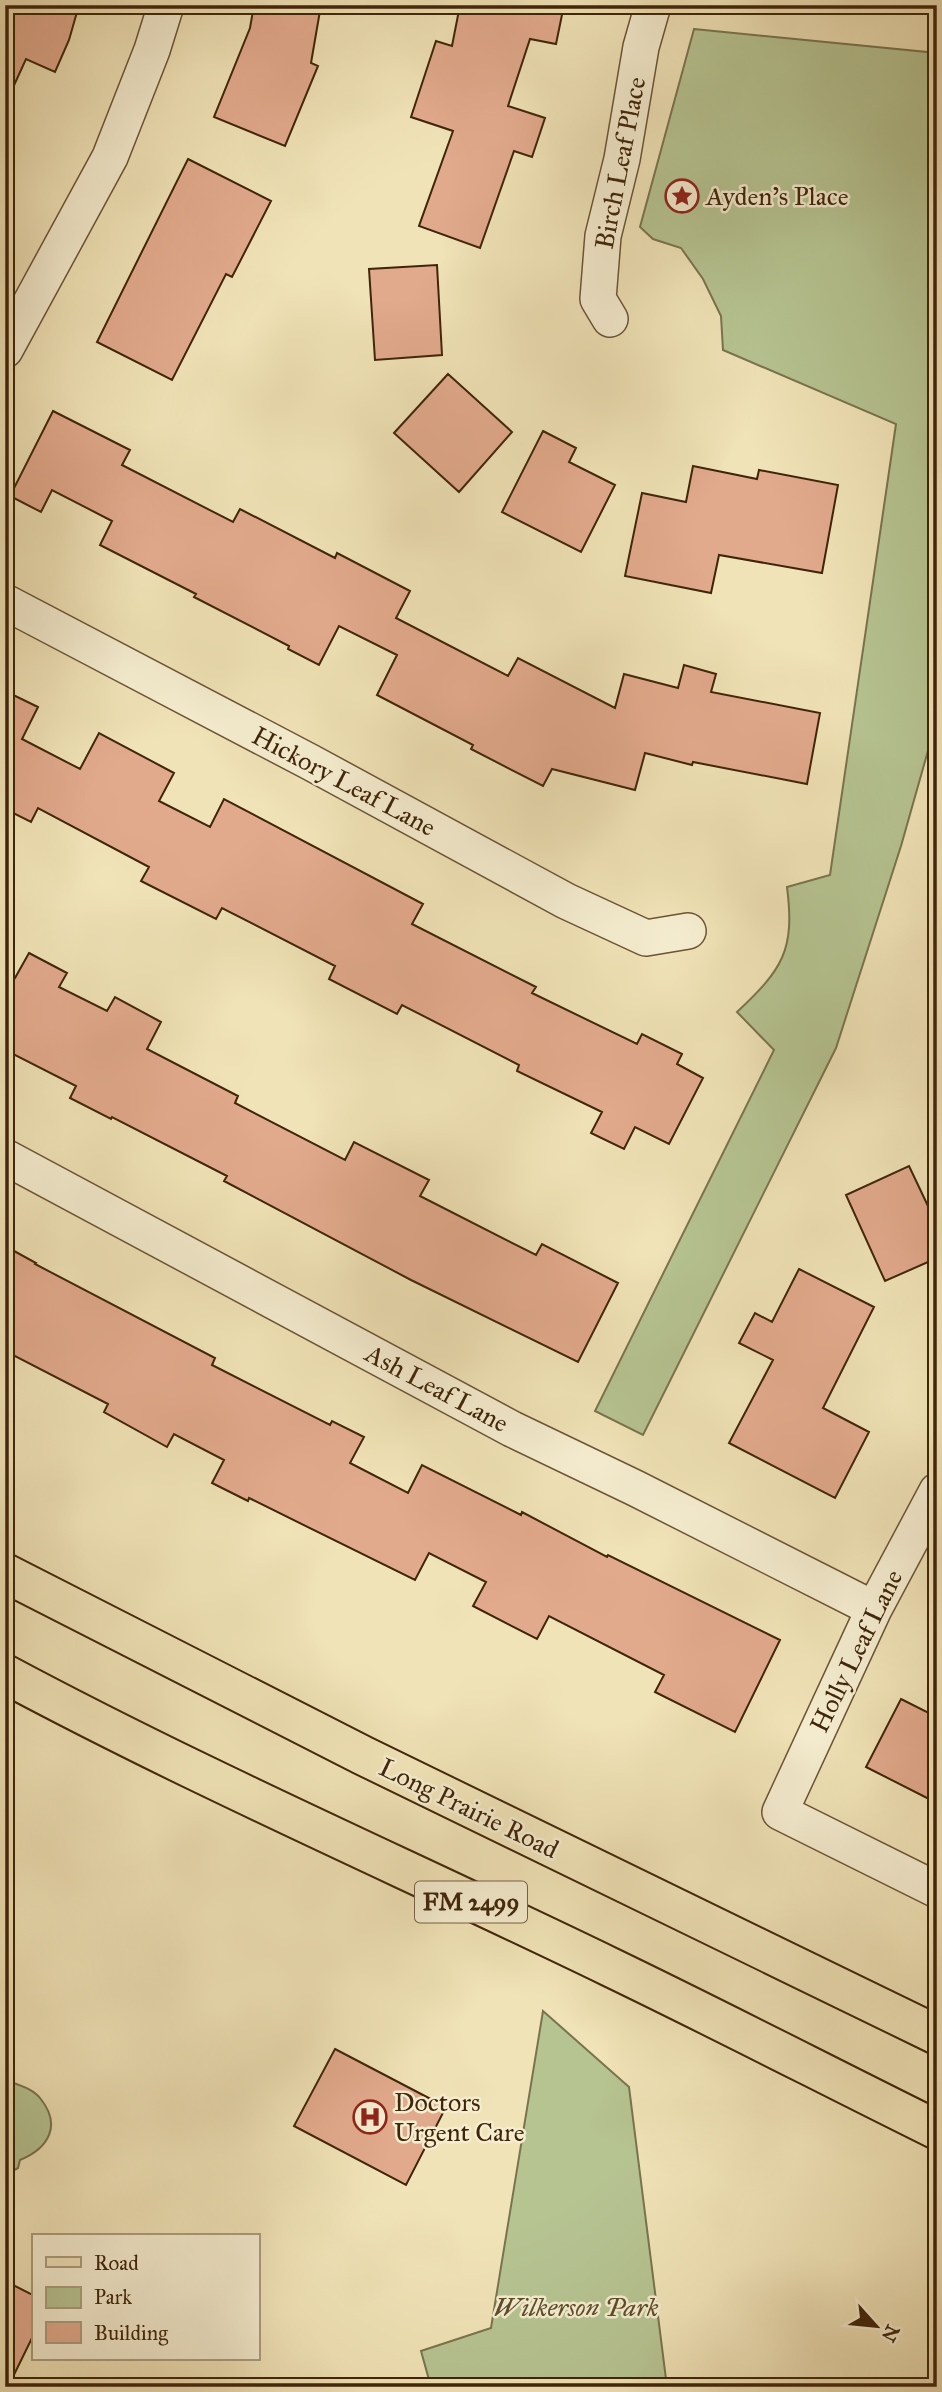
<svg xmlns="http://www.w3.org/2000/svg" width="942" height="2392" font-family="'IM FELL Great Primer',serif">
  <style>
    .green { fill: #b6c492; stroke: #7a744e; stroke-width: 2 }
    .building { fill: #e2aa8d; stroke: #3f2509; stroke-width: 2 }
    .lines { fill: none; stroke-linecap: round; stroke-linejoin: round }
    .street-casing { stroke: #6b5434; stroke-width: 38 }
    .primary-casing { stroke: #3f2509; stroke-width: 42 }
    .street { stroke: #f5edd0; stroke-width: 35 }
    .primary { stroke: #f0e3b7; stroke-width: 38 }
    .labels { text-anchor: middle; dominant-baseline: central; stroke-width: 5; stroke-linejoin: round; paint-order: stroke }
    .shield { fill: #f5edd0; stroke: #766145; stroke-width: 2 }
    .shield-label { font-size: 24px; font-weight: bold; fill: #3f2509 }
    .street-label { font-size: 26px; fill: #3f2509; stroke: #f5edd0 }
    .poi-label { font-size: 26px; fill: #3f2509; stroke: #f5edd0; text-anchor: start }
    .park-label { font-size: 26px; font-style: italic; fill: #5d4d2b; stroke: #f5edd0 }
  </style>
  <rect width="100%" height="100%" fill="#f0e3b7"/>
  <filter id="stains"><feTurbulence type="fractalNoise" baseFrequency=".00286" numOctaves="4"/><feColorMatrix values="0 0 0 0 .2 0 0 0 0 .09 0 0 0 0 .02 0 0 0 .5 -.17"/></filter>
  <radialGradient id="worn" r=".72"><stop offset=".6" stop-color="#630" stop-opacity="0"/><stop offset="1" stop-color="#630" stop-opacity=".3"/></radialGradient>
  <!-- green -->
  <path class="green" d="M694,29l243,24v666l-36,127 -65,202 -193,387 -48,-24 179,-361 -37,-38c46,-43 58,-62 50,-125l43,-12 66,-451 -173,-74 -2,-34 -18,-37 -22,-31 -28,-9 -13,-12z
    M543,2011l86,76 38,300h-236l-10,-36 70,-23z
    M5,2080c11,4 27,8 35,18 22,27 9,50 -20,62l-2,8 -13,7z"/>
  <!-- building -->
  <path class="building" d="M5,5h74l-10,35 -14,32 -29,-13 -21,46z
    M254,5h67l-10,58 7,3 -33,80 -71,-29 36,-89z
    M460,5h104l-8,39 -26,-5 -22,67 37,12 -13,39 -18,-6 -34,97 -61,-22 34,-95 -42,-14 25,-76 16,5z
    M188,159l83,42 -39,76 -6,-3 -54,106 -75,-38z
    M437,265l5,90 -67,5 -6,-91z
    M448,374l64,58 -53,60 -65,-59z
    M53,411l77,39 -8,15 111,57 7,-13 95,49 2,-5 73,38 -14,27 112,58 10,-18 97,50 9,-34 54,14 6,-23 32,9 -5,18 109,21 -13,71 -114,-22 -1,3 -47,-12 -10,37 -83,-21 -9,17 -72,-37 2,-4 -96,-50 20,-40 -58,-29 -20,39 -31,-16 1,-3 -95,-49 2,-3 -96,-49 12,-24 -60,-31 -11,22 -31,-16z
    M543,431l33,17 -7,14 46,23 -34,67 -79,-40z
    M693,466l64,13 2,-9 79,15 -16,88 -103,-18 -8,38 -86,-17 17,-83 44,9z
    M5,691l33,16 -16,32 58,30 19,-36 75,40 -15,28 51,26 14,-28 199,105 -11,20 124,63 -4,6 105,51 5,-10 40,20 -5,10 26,14 -34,66 -34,-17 -11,22 -33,-16 11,-21 -85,-41 2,-6 -117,-60 -5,9 -68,-35 6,-13 -113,-58 -6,11 -75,-38 8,-14 -111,-59 -7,14 -26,-13z
    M29,953l38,20 -8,14 48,24 8,-14 46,25 -14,27 91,47 -3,7 110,57 9,-18 75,38 -9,16 116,59 6,-11 76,39 -40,79 -167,-82 -187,-99 3,-5 -115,-59 -1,2 -41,-21 6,-12 -71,-36v-76l10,4z
    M909,1166l28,59v33l-52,23 -39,-86z
    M5,1246l31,17 -1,1 180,94 -3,7 118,60 2,-4 32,16 -14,26 58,30 14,-28 99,50 1,-3 85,45 1,-2 172,85 -45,92 -80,-40 9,-17 -115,-59 -12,23 -64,-33 13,-24 -57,-29 -14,27 -166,-82 -1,3 -36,-18 12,-23 -50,-26 -7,13 -63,-35 4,-8 -103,-53z
    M799,1269l75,38 -51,101 46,24 -34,66 -106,-55 44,-83 -34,-17 16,-30 17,9z
    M901,1699l36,18v86l-71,-36z
    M335,2049l111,58 -40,78 -112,-59z
    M5,2281l28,14v41l-25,51h-3z"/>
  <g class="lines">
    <defs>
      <path id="street" d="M610,319l-12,-20 5,-63 19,-77 19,-112 12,-42
        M5,350l105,-193 42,-107 14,-45
        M5,602l305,160 256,139 80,37 42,-7
        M5,1157l507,272 123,59 239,121
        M937,1491l-63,118 -94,203 157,78"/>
      <path id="primary" d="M5,1573l359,183 573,279
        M5,1674c198,106 403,195 605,293 110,53 218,109 327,163"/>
    </defs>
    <!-- street casing -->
    <use href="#street" class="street-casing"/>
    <!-- primary casing -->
    <use href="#primary" class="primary-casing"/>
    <!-- street -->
    <use href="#street" class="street"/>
    <!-- primary -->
    <use href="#primary" class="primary"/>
  </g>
  <!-- icons -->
  <defs>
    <symbol id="sight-ring" viewBox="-11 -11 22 22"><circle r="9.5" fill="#f5edd0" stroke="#8f2418" stroke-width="1.5"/><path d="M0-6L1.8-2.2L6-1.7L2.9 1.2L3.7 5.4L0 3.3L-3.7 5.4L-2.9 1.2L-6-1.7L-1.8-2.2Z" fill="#8f2418"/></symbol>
    <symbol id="hospital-ring" viewBox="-11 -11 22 22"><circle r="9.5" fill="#f5edd0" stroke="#8f2418" stroke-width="1.5"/><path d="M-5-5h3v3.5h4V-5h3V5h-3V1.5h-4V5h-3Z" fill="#8f2418"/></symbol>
  </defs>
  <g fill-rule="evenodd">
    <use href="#sight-ring" x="663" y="177" width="38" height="38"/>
    <use href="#hospital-ring" x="351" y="2098" width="38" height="38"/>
  </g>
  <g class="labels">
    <!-- shield labels -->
    <rect class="shield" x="415" y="1881.5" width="112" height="41" rx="5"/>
    <g class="shield-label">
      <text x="471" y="1902">FM 2499</text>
    </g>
    <!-- street labels -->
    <g class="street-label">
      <text transform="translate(620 163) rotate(-79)">Birch Leaf Place</text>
      <text transform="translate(344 781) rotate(28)">Hickory Leaf Lane</text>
      <text transform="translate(437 1388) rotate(28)">Ash Leaf Lane</text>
      <text transform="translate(856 1651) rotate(-64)">Holly Leaf Lane</text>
      <text transform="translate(469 1808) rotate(26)">Long Prairie Road</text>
    </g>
    <!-- poi labels -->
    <g class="poi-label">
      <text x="706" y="196">Ayden's Place</text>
      <text x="394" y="2102">Doctors<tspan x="394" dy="30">Urgent Care</tspan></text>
    </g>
    <!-- park labels -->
    <g class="park-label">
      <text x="576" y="2307">Wilkerson Park</text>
    </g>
  </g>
  <!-- margin -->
  <rect width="942" height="2392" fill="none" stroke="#f0e3b7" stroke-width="28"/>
  <rect x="7" y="7" width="928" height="2378" fill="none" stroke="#3f2509" stroke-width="3.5"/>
  <rect x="14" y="14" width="914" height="2364" fill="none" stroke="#3f2509" stroke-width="2"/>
  <!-- legend -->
  <rect x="32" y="2234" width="228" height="126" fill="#f5edd0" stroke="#ac9d80" stroke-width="2"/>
  <rect x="46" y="2257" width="35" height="10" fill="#f0e3b7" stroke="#ac9d80" stroke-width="2"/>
  <text x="94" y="2270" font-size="21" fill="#3f2509">Road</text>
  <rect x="46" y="2287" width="35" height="21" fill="#b6c492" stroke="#ac9d80" stroke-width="2"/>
  <text x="94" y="2304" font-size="21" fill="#3f2509">Park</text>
  <rect x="46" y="2322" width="35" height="21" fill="#e2aa8d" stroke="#ac9d80" stroke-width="2"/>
  <text x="94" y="2340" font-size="21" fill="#3f2509">Building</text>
  <!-- north arrow -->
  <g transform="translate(876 2326) rotate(117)" stroke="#f5edd0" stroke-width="5" paint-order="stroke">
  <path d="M0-5L12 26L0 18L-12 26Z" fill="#3f2509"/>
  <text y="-10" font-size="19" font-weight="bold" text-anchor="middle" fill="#3f2509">N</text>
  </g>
  <rect width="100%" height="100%" filter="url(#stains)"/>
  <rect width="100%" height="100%" fill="url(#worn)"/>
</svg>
